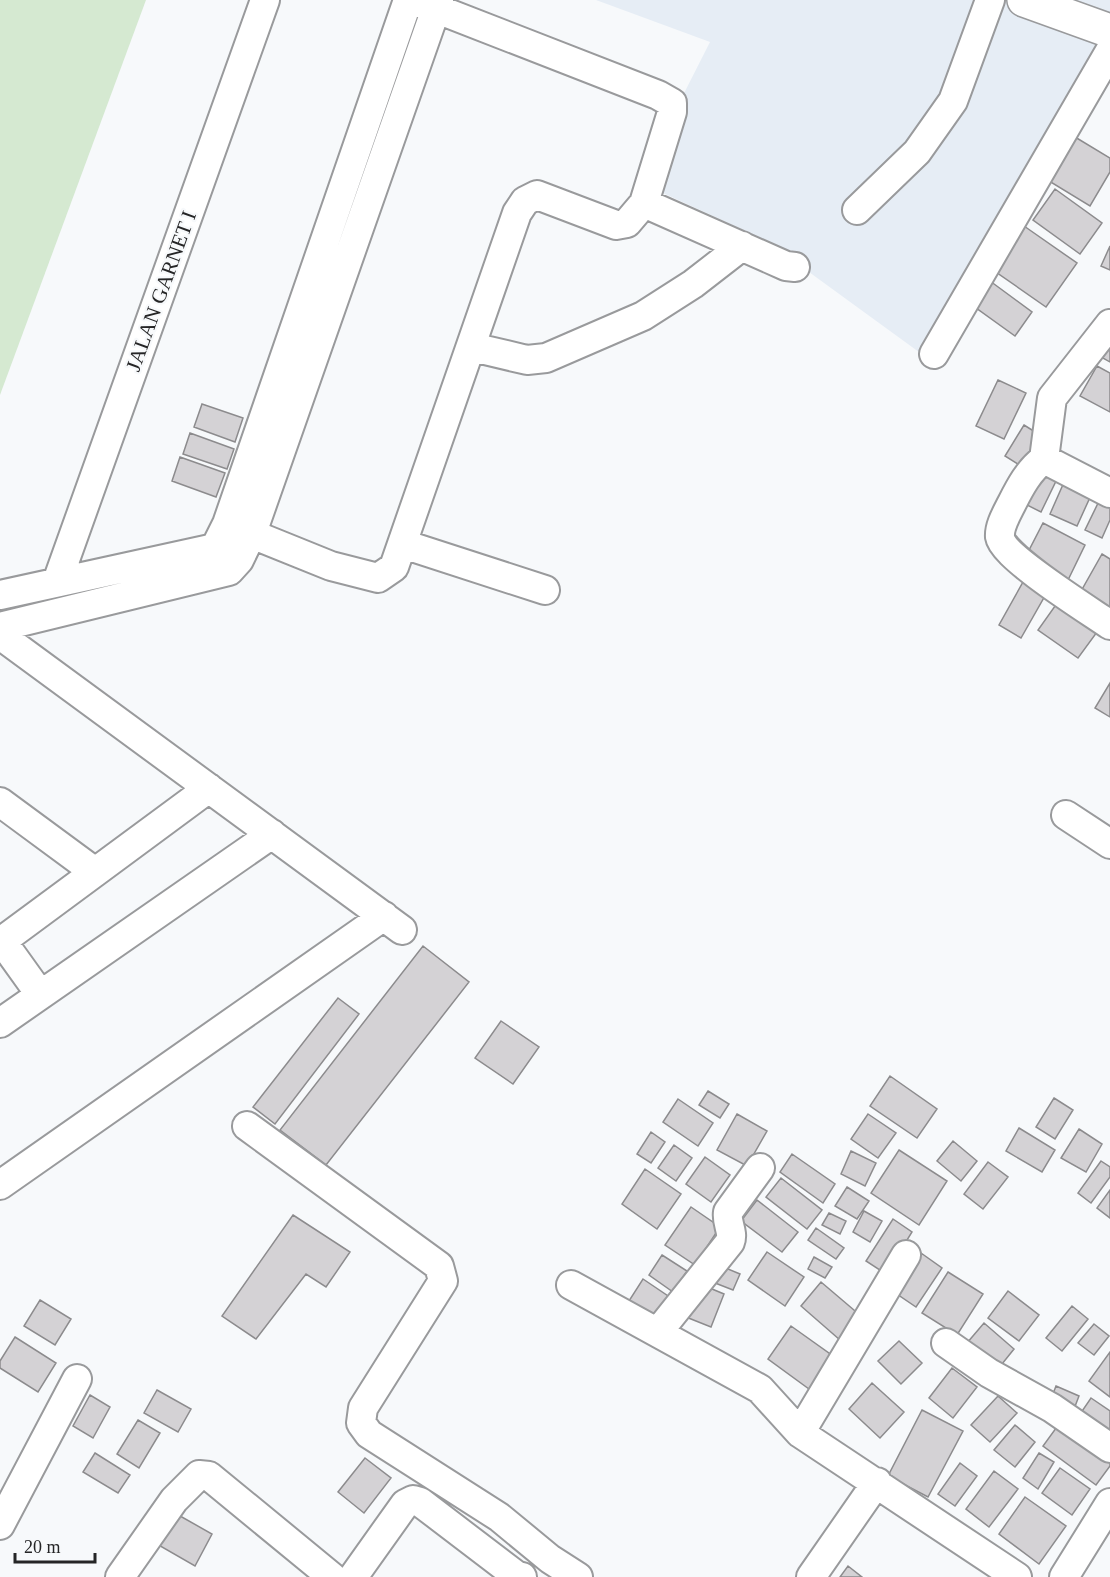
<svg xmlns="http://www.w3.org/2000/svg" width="1110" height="1577" font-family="'Times New Roman',serif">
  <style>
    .built { fill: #e6edf5 }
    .green { fill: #d5e9d1 }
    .building { fill: #d4d2d5; stroke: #8c8b8d; stroke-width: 1.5 }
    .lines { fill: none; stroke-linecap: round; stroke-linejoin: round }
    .minor-casing { stroke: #999a9c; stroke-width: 32 }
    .major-casing { stroke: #999a9c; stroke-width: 36 }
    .minor { stroke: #fff; stroke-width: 28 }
    .major { stroke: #fff; stroke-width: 33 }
    .labels { text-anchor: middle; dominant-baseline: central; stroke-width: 4.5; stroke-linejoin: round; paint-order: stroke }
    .street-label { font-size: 21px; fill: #252526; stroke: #f7f9fb }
  </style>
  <rect width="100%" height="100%" fill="#f7f9fb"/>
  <!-- built -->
  <path class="built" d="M596,0h514v36l-187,319 -158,-115 -126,-58 71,-140z"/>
  <!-- green -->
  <path class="green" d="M0,0h146l-146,395z"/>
  <!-- building -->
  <path class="building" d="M1075,137l35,21v14l-20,34 -41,-25z
    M1055,189l47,34 -22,31 -47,-34z
    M1024,226l53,37 -31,44 -53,-37z
    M1110,246v24l-9,-4z
    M990,281l42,31 -17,24 -43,-31z
    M1110,342v20l-9,-5z
    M1097,366l13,7v39l-30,-16z
    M998,380l28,13 -22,46 -28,-13z
    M202,404l41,14 -8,24 -41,-15z
    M1024,425l16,10 -19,31 -16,-10z
    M190,433l44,16 -7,20 -44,-15z
    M180,457l45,16 -9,24 -44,-16z
    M1044,469l14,8 -17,35 -14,-7z
    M1065,480l27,13 -15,33 -27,-12z
    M1101,497l9,4v19l-8,18 -17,-8z
    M1043,523l42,22 -17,35 -43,-22z
    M1102,554l8,5v50l-30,-16z
    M1023,582l23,12 -25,44 -22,-13z
    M1060,599l40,29 -22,30 -40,-28z
    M1110,683v34l-15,-9z
    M423,946l46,36 -143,183 -46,-35z
    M338,998l21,16 -84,110 -22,-17z
    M501,1021l38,26 -26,37 -38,-26z
    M890,1076l47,33 -20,29 -47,-32z
    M708,1091l21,13 -9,14 -21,-13z
    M1054,1098l19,12 -18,29 -19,-12z
    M678,1099l35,24 -15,23 -35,-24z
    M737,1114l30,17 -20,35 -30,-16z
    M868,1114l28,19 -18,25 -27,-19z
    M1019,1128l36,22 -13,22 -36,-21z
    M1079,1129l23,15 -16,28 -25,-14z
    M651,1132l14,10 -14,21 -14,-9z
    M953,1141l24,20 -16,20 -24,-20z
    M674,1145l18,13 -16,23 -18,-13z
    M899,1150l48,31 -28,44 -48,-32z
    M851,1151l25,12 -11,23 -24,-12z
    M792,1154l43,30 -12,19 -43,-31z
    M705,1157l25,18 -19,27 -25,-18z
    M1101,1161l9,6v10l-19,26 -13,-10z
    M988,1162l20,15 -25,32 -19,-15z
    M645,1169l36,25 -24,35 -35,-25z
    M781,1178l41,32 -15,19 -41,-32z
    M847,1187l22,14 -12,18 -22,-13z
    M1110,1190v28l-13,-10z
    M757,1200l41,32 -16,20 -41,-31z
    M691,1207l29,20 -25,38 -30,-20z
    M864,1211l18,10 -12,21 -17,-10z
    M829,1213l17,8 -6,13 -18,-9z
    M293,1215l57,37 -24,35 -20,-13 -50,65 -34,-23z
    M893,1219l19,13 -26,42 -20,-13z
    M816,1228l28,20 -8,11 -28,-19z
    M767,1252l37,25 -19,29 -37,-26z
    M921,1253l21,15 -26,39 -22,-15z
    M662,1255l25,16 -14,21 -24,-17z
    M814,1257l18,10 -7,11 -17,-9z
    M716,1264l24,10 -7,16 -23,-9z
    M948,1272l35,22 -26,41 -35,-22z
    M643,1279l31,21 -16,25 -31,-21z
    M821,1282l40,34 -21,24 -39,-34z
    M700,1284l24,10 -13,33 -25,-10z
    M1008,1291l31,24 -20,26 -31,-23z
    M40,1300l31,19 -16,26 -31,-19z
    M1072,1306l16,13 -26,32 -16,-13z
    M984,1323l30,26 -16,20 -31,-26z
    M1094,1324l15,12 -15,19 -16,-12z
    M791,1326l42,30 -24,33 -41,-30z
    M15,1337l41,26 -18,29 -38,-24v-7z
    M899,1341l23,22 -21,21 -23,-23z
    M1110,1352v45l-21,-16z
    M952,1368l25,19 -24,31 -24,-20z
    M872,1383l32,29 -24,26 -31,-29z
    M1056,1386l23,10 -5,13 -23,-10z
    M157,1390l34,19 -13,23 -34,-19z
    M90,1395l20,12 -17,31 -20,-12z
    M998,1396l19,17 -27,29 -19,-17z
    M1091,1398l19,13v28l-32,-22z
    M922,1410l41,21 -35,66 -40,-21z
    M138,1420l22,13 -21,35 -22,-14z
    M1059,1424l51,37v5l-14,19 -53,-39z
    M1015,1425l20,17 -20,25 -21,-17z
    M95,1453l35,22 -12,18 -35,-21z
    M1039,1453l15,9 -16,27 -15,-11z
    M365,1458l26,20 -27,35 -26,-21z
    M960,1463l17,13 -22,30 -17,-12z
    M1060,1468l30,21 -18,26 -30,-22z
    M994,1471l24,18 -29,38 -23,-18z
    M1025,1497l41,29 -27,38 -40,-30z
    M173,1512l39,22 -17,32 -40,-23z
    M848,1566l14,11h-22z"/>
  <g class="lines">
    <defs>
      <path id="minor" d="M644,203l142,63 9,1
        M857,210l60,-58 36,-51 37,-101
        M472,347l55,13 19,-2 97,-42 50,-32 49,-38
        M934,354l176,-303
        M1044,459l8,-61 58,-74
        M1110,493l-66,-34c-15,11 -24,28 -32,44 -5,10 -13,23 -12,34 3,20 90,74 110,88
        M227,524l104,42 47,12 16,-11 123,-354 8,-12 12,-6 79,30 11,-2 17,-20 28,-91v-9l-14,-8 -244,-95
        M403,544l142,46
        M57,582l208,-582
        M0,595l215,-47 12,-24 181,-524
        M0,627l229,-56 10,-11 13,-27 187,-533
        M0,635l402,295
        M0,802l95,70
        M1066,815l44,29
        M40,994l-38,-53 207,-153
        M0,1023l272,-189
        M247,1126l192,140 4,15 -80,127 -2,15 8,11 130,83 51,42 28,18
        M0,1185l384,-269
        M906,1255l-106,178 217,144
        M571,1285l189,104 40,44
        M658,1332l72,-90c4,-10 -4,-19 -2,-30l32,-44
        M946,1343l43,30 63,35 58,40
        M0,1525l77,-146
        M120,1577l54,-77 25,-25 10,1 123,101
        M353,1577l52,-73 8,-4 7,2 97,74 5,1
        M811,1577l66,-95
        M1064,1577l46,-74"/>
      <path id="major" d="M1024,0l86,31"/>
    </defs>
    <!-- minor casing -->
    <use href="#minor" class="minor-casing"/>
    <!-- major casing -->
    <use href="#major" class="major-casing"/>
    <!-- minor -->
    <use href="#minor" class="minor"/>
    <!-- major -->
    <use href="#major" class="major"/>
  </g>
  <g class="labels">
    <!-- street labels -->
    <g class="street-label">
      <text transform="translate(161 291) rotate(-70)">JALAN GARNET I</text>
    </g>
  </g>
  <!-- scale -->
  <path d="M15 1553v9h80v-9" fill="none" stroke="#252526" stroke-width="3"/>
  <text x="24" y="1553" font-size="18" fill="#252526" stroke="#f7f9fb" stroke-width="4.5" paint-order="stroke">20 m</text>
</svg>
